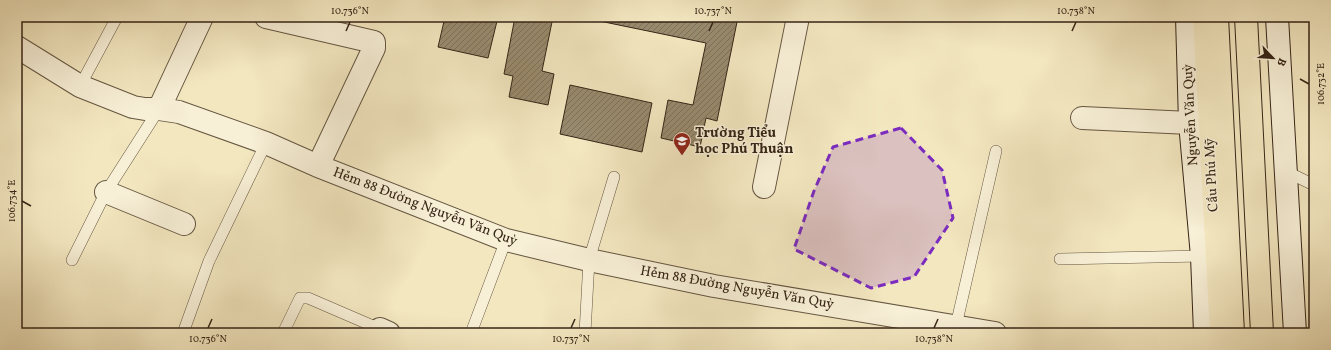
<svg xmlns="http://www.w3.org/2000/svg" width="1331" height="350" font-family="Vollkorn,serif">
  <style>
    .building { fill: url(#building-hatch); stroke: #362516 }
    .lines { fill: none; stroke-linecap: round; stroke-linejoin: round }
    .lane-casing { stroke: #655640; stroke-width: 12 }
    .street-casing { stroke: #655640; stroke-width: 24 }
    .secondary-casing { stroke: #362516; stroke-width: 24 }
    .primary-casing { stroke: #362516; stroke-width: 24 }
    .highway-casing { stroke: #362516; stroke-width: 24 }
    .lane { stroke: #f7efd6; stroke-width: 11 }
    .street { stroke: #f7efd6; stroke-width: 22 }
    .secondary { stroke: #f7efd6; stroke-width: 22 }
    .primary { stroke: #f3e7c0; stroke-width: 22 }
    .highway { stroke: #f3e7c0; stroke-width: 22 }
    .marked { fill: #7b2cbf; fill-opacity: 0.2; stroke: #7b2cbf; stroke-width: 3; stroke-dasharray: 8 5; stroke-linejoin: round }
    .ticks { fill: none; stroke: #362516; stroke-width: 1.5 }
    .labels { text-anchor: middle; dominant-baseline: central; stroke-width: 3; stroke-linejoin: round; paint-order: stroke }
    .street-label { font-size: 14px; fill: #362516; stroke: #f7efd6 }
    .poi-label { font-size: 14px; font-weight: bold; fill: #362516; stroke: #f7efd6; text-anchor: start }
    .neatline { fill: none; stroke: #362516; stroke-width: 1.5 }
    .ticks-label { font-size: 10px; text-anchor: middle; fill: #362516 }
  </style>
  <defs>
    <pattern id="building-hatch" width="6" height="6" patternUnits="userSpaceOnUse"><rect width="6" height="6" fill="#988a6e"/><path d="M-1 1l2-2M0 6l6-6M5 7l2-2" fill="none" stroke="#7d7159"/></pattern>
  </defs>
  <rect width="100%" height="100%" fill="#f3e7c0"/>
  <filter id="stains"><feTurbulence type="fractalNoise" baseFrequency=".005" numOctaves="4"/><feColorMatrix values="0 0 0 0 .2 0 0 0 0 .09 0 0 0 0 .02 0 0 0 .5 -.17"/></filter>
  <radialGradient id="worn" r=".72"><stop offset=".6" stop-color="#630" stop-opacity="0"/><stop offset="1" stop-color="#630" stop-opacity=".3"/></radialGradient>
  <!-- building -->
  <path class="building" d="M445,17h53l-10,41 -50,-11z
    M515,17h38l-11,54 12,3 -6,31 -39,-8 4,-21 -9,-2z
    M580,17h158l-21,104 -11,-3 -6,29 -39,-9 7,-38 25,5 13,-62z
    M570,85l82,18 -10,49 -82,-18z"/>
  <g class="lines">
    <defs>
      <path id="lane" d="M80,86l37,-69
        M1285,171l29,14
        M1060,259l142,-3
        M72,260l34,-68 53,-83
        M955,330l41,-179
        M183,333l26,-72 57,-118
        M283,333l17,-35h8l72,31
        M471,333l35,-93
        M585,333l4,-73 25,-83"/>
      <path id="street" d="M266,17l108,25v6l-56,118
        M17,47l63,39 53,21 12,2h14l20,3 87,31 52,23 188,74 83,20 125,26 281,47
        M159,109l43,-92
        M1082,118l108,5
        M764,187l34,-170
        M106,192l78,32
        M380,329l9,4"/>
      <path id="secondary" d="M1187,17l3,106 12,133 3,77
        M1277,17l18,316"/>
      <path id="primary" d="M1204,17l17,316"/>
      <path id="highway" d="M1217,17l16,316
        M1246,17l16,316"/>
    </defs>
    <!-- lane casing -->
    <use href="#lane" class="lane-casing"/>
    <!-- street casing -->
    <use href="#street" class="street-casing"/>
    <!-- secondary casing -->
    <use href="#secondary" class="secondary-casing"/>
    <!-- primary casing -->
    <use href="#primary" class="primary-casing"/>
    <!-- highway casing -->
    <use href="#highway" class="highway-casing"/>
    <!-- lane -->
    <use href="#lane" class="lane"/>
    <!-- street -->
    <use href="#street" class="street"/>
    <!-- secondary -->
    <use href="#secondary" class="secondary"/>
    <!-- primary -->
    <use href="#primary" class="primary"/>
    <!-- highway -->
    <use href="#highway" class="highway"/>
  </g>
  <!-- marked area -->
  <path class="marked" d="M901,128l41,42 11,48 -39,59 -43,11 -77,-39 20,-58 19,-44z"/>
  <!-- ticks -->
  <path class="ticks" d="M346,31l4,-9M709,31l4,-9M1072,31l4,-9M1300,79l9,5M22,201l9,5M208,328l4,-9M571,328l4,-9M934,328l4,-9"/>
  <!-- icons -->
  <defs>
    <symbol id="school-pin" viewBox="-11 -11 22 30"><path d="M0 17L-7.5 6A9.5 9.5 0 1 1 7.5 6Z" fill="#8f2418" stroke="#f7efd6"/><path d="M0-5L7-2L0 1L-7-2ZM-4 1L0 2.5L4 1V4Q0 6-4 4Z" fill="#fff"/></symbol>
  </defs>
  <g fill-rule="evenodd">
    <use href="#school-pin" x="672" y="131" width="20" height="27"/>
  </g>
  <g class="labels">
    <!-- street labels -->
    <g class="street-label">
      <text transform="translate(1191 115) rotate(-93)">Nguyễn Văn Quỳ</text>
      <text transform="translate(1212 175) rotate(-93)">Cầu Phú Mỹ</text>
      <text transform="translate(425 207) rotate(21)">Hẻm 88 Đường Nguyễn Văn Quỳ</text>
      <text transform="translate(737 288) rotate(10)">Hẻm 88 Đường Nguyễn Văn Quỳ</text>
    </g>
    <!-- poi labels -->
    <g class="poi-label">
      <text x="695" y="133">Trường Tiểu<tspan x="695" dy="16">học Phú Thuận</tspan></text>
    </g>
  </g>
  <!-- margin -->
  <rect width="1331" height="350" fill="none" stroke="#f3e7c0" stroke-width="44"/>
  <!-- north arrow -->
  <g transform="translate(1273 58) rotate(115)" stroke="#f7efd6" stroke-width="3" paint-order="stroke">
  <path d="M0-3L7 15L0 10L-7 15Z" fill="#362516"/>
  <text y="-6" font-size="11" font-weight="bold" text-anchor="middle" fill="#362516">B</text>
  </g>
  <rect x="22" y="22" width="1287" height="306" class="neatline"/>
  <g class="ticks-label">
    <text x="350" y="14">10.736°N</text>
    <text x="713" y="14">10.737°N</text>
    <text x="1076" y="14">10.738°N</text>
    <text transform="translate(1320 84) rotate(-90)" y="4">106.732°E</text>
    <text transform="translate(11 201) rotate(-90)" y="4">106.734°E</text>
    <text x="208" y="342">10.736°N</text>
    <text x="571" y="342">10.737°N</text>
    <text x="934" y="342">10.738°N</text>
  </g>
  <rect width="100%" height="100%" filter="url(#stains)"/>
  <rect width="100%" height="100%" fill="url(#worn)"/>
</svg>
